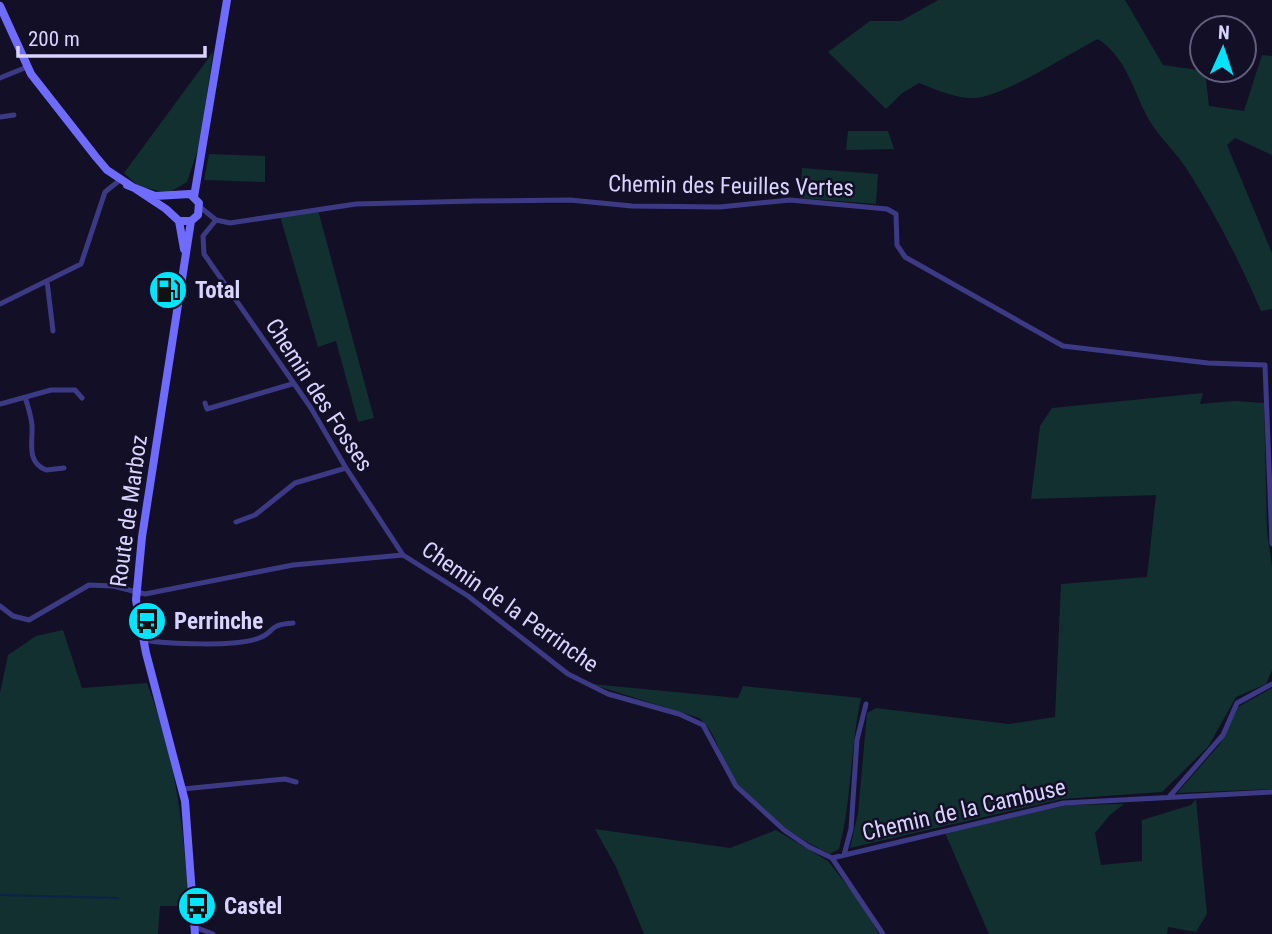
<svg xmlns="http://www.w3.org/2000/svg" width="1272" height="934" font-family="'Roboto Condensed',sans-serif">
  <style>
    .green { fill: #12302f }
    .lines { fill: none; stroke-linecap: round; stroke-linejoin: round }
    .stream { stroke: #0c2248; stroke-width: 2 }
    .street { stroke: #3d3a85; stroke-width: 5 }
    .secondary { stroke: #6f6bff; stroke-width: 8 }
    .labels { text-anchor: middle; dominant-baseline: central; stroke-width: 5; stroke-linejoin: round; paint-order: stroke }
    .street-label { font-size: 23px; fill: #d9d4ff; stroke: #130f26 }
    .poi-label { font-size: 23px; font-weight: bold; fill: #d9d4ff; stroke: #130f26; text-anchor: start }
  </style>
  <rect width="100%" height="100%" fill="#130f26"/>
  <!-- green -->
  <path class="green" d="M938,0h187l38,65 42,6 4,35 35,5 18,-56 10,1v99l-37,-17 -8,7 45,108v56l-11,2c-21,-49 -46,-98 -75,-143 -11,-17 -27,-31 -37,-48 -15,-27 -22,-62 -51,-81 -30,15 -91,56 -122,59 -20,1 -39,-8 -57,-15l-18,11 -15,15 -58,-57 42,-31h31z
    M213,52l-13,91 -13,39 -19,11 -30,-7 -14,-13z
    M848,131h40l6,18 -48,1z
    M209,154l56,2v26l-61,-2z
    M802,168l76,6 -2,30 -76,-6z
    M318,210l56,208 -16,4 -22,-81 -18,6 -38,-131z
    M1203,393l-3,11 34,-3 30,2 3,128 5,36v103l-6,14 -30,13 -28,50 -46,45 -99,7 -213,49 8,-35 9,-100 9,-5 133,16 46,-7 6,-133 86,-7 9,-82 -125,4 9,-73 12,-18z
    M63,630l19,58 65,-5c30,80 36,140 42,223h-29l-2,28h-158v-241l8,-38 28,-19z
    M591,684l147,14 5,-12 118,12c-11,50 -9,102 -22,151l-9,5c-36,-17 -76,-46 -99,-79 -14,-20 -11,-39 -32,-57z
    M1272,688v101l-95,4 43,-49 18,-37z
    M1196,799l11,115 -11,18 -28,-5 -1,7h-178l-44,-101 123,-28 56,-1 -14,11 -15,18 6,32 41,-4v-41l49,-15z
    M595,829l135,19 46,-18 52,31 32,41 19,32h-235l-28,-67z"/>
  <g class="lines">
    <!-- stream -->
    <path class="stream" d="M0,895l118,3"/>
    <!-- street -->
    <path class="street" d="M0,78l27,-11
      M0,117l14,-2
      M200,207l16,13 14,3 126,-19 119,-3 95,-1 62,6 88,1 70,-7 97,9 9,5 1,31 8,12 158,89 145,17 57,2 7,179
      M216,220l-13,16 1,18 107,154 35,60 57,87
      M47,281l6,50
      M0,304l81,-40 24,-72 15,-12
      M25,397c3,9 6,19 7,28 1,18 -6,37 14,45l18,-2
      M205,403l2,6 85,-25
      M0,404l51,-14h24l7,8
      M236,522l19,-7 40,-32 51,-15
      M0,606l13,10 16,4 60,-35 24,1 32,8 148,-29 110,-10 65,41 100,78 40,20 71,20 24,11 33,61 48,44 25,17 23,11 51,76
      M143,640c24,4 94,7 116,-2 17,-6 7,-13 34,-15
      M183,789l102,-10 11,3
      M1169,797l54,-62 14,-32 35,-19
      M844,855l7,-26 6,-89 9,-36
      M832,858l232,-55 208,-11
      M195,927l18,7"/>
    <!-- secondary -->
    <path class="secondary" d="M0,6l31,68 65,83 11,13 59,39 13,12h12l7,-6 1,-12 -9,-9 -35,2 -28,-11
      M194,197l33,-197
      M179,221l5,28
      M191,221l-49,316 -6,63 10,53 39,148 10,133"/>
  </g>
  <!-- icons -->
  <defs>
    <symbol id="fuel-disc" viewBox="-11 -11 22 22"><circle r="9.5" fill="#00e5ff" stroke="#130f26"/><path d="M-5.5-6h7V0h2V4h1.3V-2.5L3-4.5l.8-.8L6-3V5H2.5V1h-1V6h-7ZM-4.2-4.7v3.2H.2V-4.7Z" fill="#111"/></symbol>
    <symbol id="bus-disc" viewBox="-11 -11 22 22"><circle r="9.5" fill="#00e5ff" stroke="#130f26"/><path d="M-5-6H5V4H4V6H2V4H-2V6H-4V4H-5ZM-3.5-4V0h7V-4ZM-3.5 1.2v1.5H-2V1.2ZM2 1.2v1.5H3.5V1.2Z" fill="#111"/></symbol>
  </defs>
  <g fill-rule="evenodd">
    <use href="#fuel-disc" x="146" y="268" width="44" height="44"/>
    <use href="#bus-disc" x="125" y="599" width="44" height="44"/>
    <use href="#bus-disc" x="175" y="884" width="44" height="44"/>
  </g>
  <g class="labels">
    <!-- street labels -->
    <g class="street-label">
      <text transform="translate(731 186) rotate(1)">Chemin des Feuilles Vertes</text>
      <text transform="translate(319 395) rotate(57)">Chemin des Fosses</text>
      <text transform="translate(129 511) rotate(-82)">Route de Marboz</text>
      <text transform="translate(510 607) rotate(35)">Chemin de la Perrinche</text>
      <text transform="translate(964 810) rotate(-13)">Chemin de la Cambuse</text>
    </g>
    <!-- poi labels -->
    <g class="poi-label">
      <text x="195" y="290">Total</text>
      <text x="174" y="621">Perrinche</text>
      <text x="224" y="906">Castel</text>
    </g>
  </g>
  <!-- north arrow -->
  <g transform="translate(1223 49) rotate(3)"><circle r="33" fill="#130f26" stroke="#625e7d" stroke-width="2"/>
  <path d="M0-5L12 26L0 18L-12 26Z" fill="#00e5ff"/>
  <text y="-10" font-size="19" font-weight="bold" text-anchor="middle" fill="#d9d4ff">N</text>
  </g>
  <!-- scale -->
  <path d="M18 46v10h187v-10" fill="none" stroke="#d9d4ff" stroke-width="3.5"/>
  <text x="28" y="46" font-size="21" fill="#d9d4ff" stroke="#130f26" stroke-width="5" paint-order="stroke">200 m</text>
</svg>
